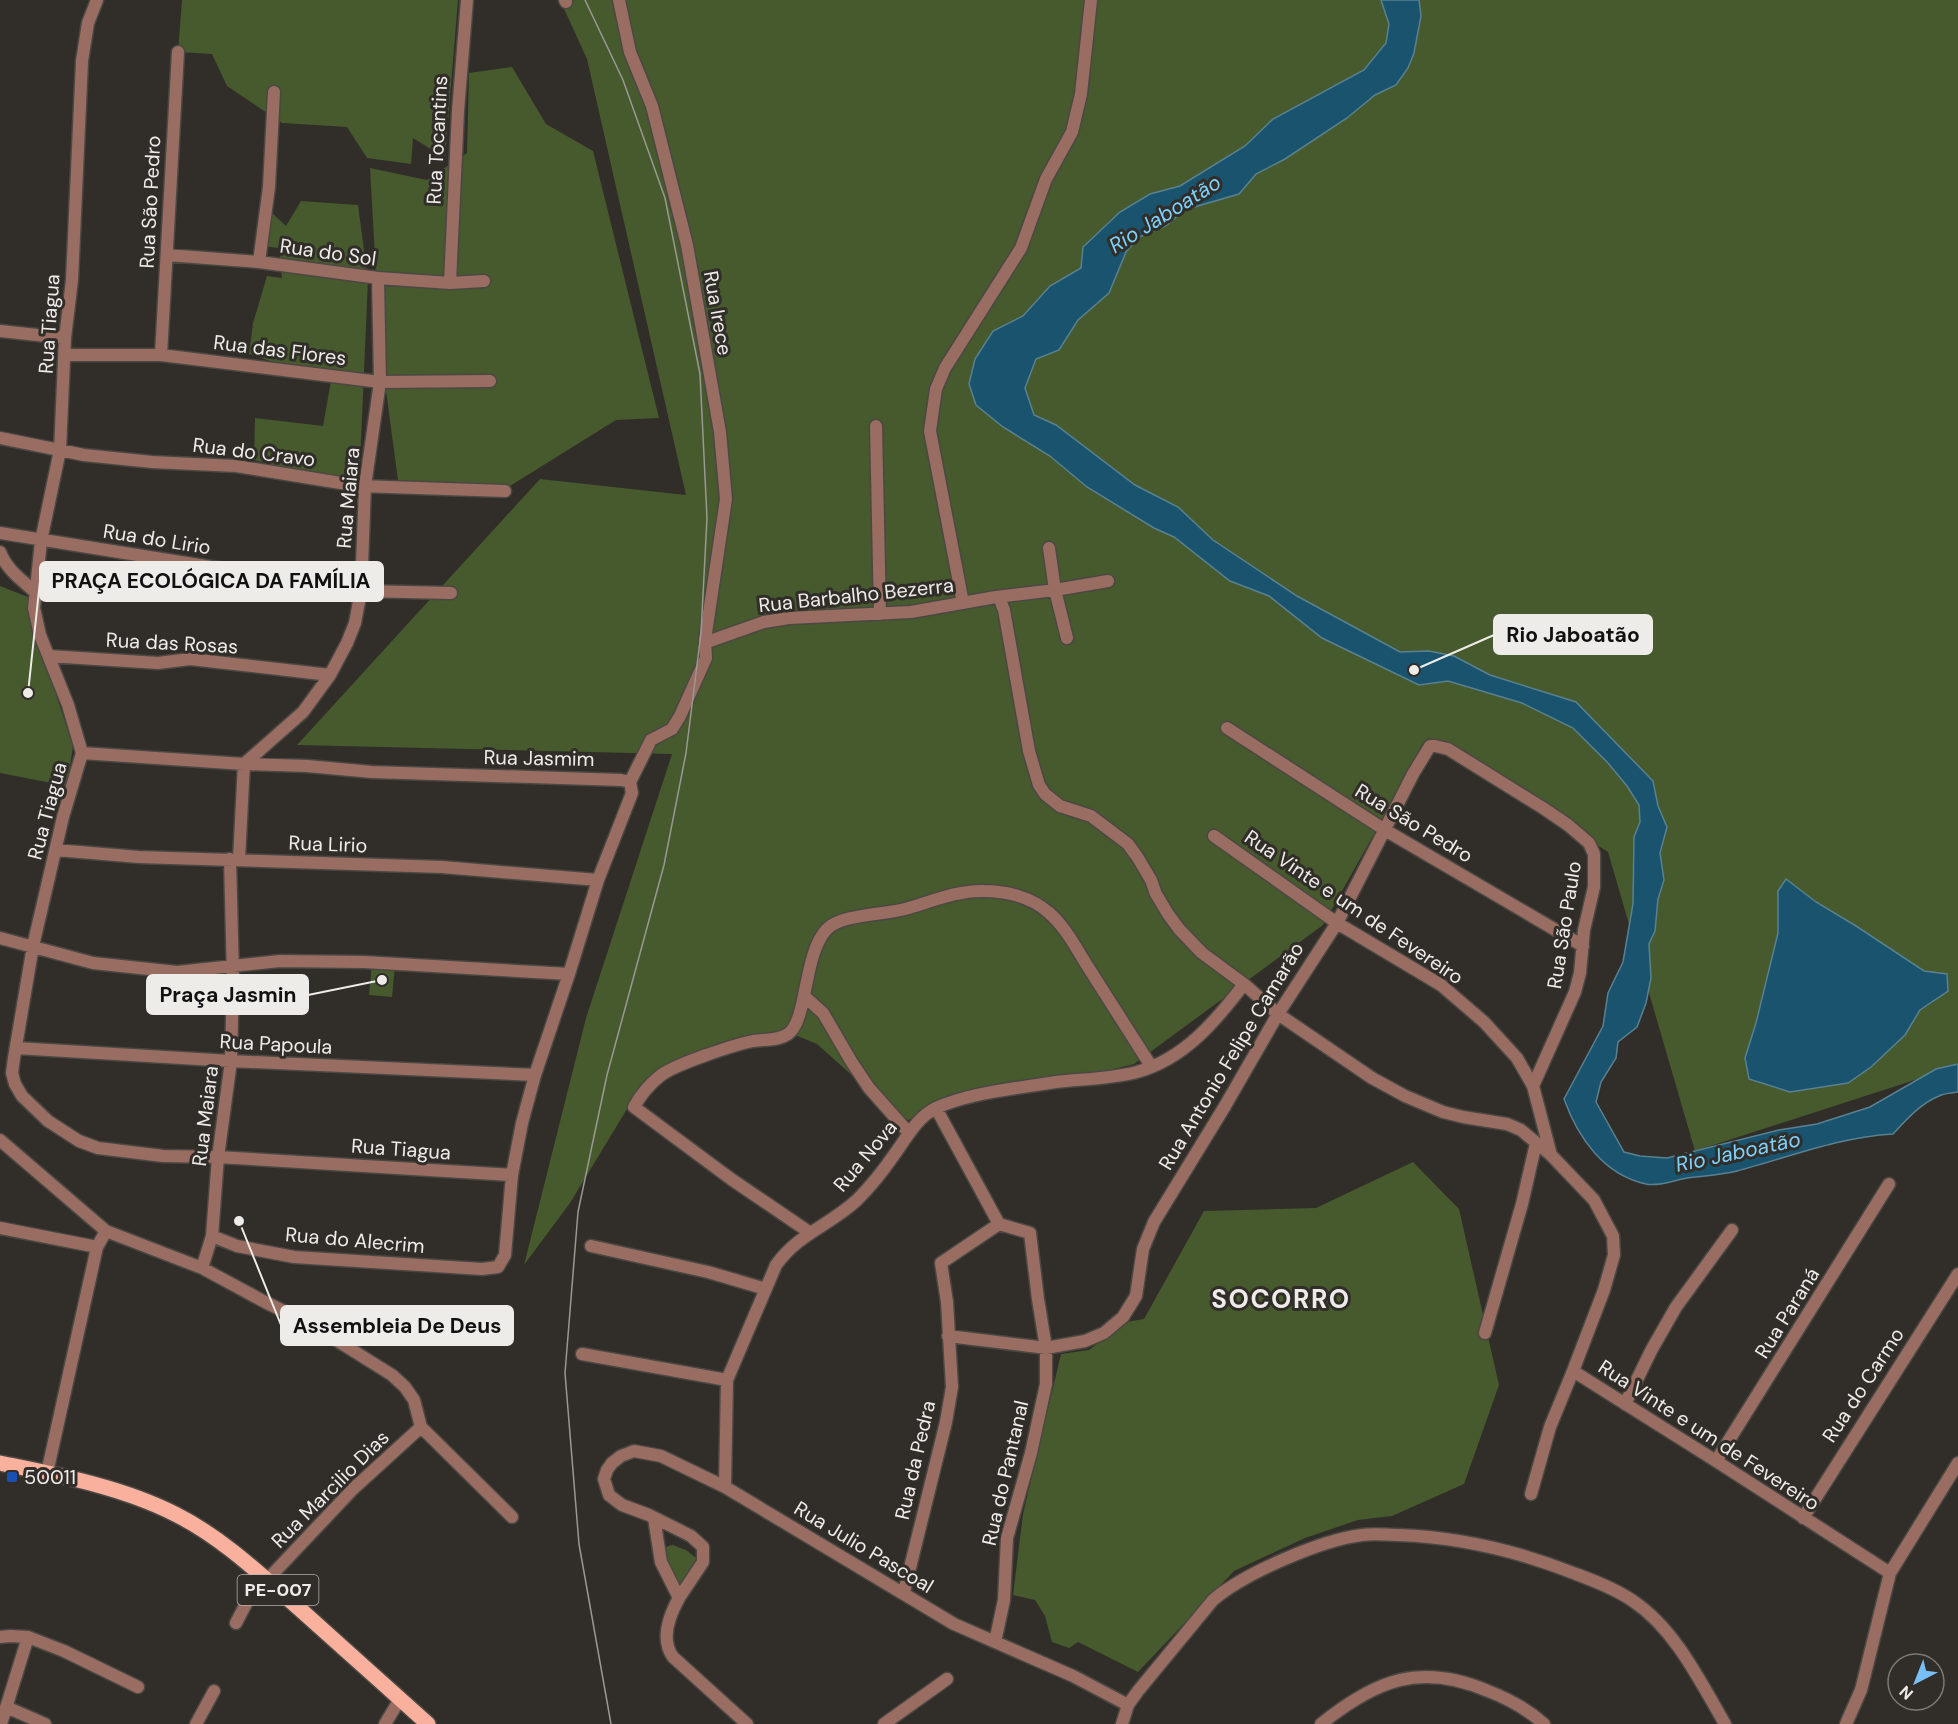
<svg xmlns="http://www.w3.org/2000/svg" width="1958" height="1724" font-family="'DM Sans',sans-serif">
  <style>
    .green { fill: #465a2d }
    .water { fill: #19536d; stroke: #598192; stroke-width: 1.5 }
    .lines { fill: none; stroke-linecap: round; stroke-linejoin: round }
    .street-casing { stroke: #4b4844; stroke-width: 15 }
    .primary-casing { stroke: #4b4844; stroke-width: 18 }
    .street { stroke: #996d61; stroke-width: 12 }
    .primary { stroke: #f9b09c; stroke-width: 15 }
    .tram { stroke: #9a9894; stroke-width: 1.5 }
    .transit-dot { fill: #1a4fb4; stroke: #312d29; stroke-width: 2 }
    .labels { text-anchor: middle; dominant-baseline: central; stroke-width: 6; stroke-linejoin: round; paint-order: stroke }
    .shield { fill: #312d29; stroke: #b5b3af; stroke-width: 1.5 }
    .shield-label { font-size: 18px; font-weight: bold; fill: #eeece9 }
    .street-label { font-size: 20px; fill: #eeece9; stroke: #312d29 }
    .poi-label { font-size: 20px; fill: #eeece9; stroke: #312d29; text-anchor: start }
    .water-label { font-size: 21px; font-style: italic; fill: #7dd2fd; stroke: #312d29 }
    .district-label { font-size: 26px; font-weight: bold; letter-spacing: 1.5px; fill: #eeece9; stroke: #312d29 }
    .leader { fill: none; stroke: #eeece9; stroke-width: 2 }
    .callout-dot { fill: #eeece9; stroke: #312d29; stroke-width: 2 }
    .callout { fill: #eeece9; stroke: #eeece9; stroke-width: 2 }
    .callout-label { font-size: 21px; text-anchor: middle; font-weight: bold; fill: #111 }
  </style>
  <rect width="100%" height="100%" fill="#312d29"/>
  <!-- green -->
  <path class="green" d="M182,0h276l-13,158 -32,-20 -2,26 -44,-6 -20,-31 -65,-4 -55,-37 -15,-32 -34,-2z
    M560,0h1398v1066l-263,85 -87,-299 -180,-114 -105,187 -189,139 -231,57 -86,-77 -34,-14 -102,31 -40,25 -71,117 -46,62 62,-247 86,-264 -375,-9 243,-266 146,16 -99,-436z
    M512,67l34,57 47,27 66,267 -43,2 -106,66 -111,2 -19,-142 -10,-178 57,12 40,-27 2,-80z
    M301,201l57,4 10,75 -9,206 -105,-26 1,-42 68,8 8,-45 -82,-27 4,-31 14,-47 15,2 -3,-30 -18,-2 11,-33 14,13z
    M0,586l28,11 10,43 35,106 -6,40 -67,-13z
    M372,964l23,2 -3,31 -23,-2z
    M1413,1162l46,47 40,176 -35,99 -72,32 -34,4 -53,18 -71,33 -96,101 -60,-30 -9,6 -17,-6 -7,-26 -10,-16 -22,-5 10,-81 38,-160 28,-4 37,-28 18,-3 60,-108 112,-3z
    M673,1545l13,5 14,11 -18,26 -18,-29 -1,-8 5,-4z"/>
  <!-- water -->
  <path class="water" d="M1381,0h38l2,16 -7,37 -6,15 -12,17 -21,10 -28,23 -62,41 -29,15 -17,20 -55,16 -17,15 -28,12 -13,15 -17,41 -31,27 -19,30 -23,9 -11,29 9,27 22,10 79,60 43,22 35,33 84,56 103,56 29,-1 25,5 36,19 86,27 77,79 5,25 9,21 -7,26 4,27 -6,19 -3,32 -6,13 2,34 -5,25 -9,24 -19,15 -2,16 -15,24 -5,20 28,50 16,4 27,2 112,-28 38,-6 53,-17 66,-38 22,-5v28c-6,1 -14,1 -19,4 -18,7 -33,24 -46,38 -54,3 -103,23 -156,37 -16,4 -34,5 -50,7 -12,2 -29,9 -41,6 -42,-9 -68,-46 -82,-85l39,-73 5,-33 15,-31 10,-58 1,-67 6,-15 -1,-17 -12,-19 -19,-23 -35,-35 -51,-25 -74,-22 -29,4 -97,-47 -53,-42 -39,-15 -56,-44 -20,-9 -67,-41 -37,-31 -47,-29 -27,-22 -7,-21 6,-25 18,-28 30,-15 27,-30 31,-18 2,-21 37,-35 30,-18 30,-8 65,-40 28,-27 91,-49 22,-27 3,-19z
    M1786,879l30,23 40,24 68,45 23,3 1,17 -28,19 -15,25 -34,32 -23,16 -58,9 -41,-13 -4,-21 11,-35 22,-90v-42z"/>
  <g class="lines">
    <defs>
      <path id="street" d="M97,0l-9,23 -6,38 -10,219 -7,58 -5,112 -19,91 -7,67 6,27 28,70 14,48 -19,64 -30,129 -19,112 -2,15 3,11 7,12 26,25 31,20 19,7 65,8 55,1 294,18
        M565,0l1,2
        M619,0l11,52 22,54 35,139 33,187 6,67 -21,141 1,18 -26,58 -8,13 -21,11 -21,42
        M167,255l92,7 119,16 72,5 34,-2
        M259,262l10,-75 5,-95
        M450,283l8,-172 9,-111
        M0,331l65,7
        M65,355h96l219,27 110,-1
        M161,355l17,-303
        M876,426l4,188
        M0,438l84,17 68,7 84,4 123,20 146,5
        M0,533l361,58 90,2
        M1049,548l6,42 12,48
        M0,552c7,18 21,27 35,40
        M996,597l59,-7 53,-9
        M963,603l-33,-172 6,-42 9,-21 76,-120 25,-69 26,-47 9,-38 10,-94
        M705,640l5,1 54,-19 25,-4 122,-6 85,-15 4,3 4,10 25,141 10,34 6,9 15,12 31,10 37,28 10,14 13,22 5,14 12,20 11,15 23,24 42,31 34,30 94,64 33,18 38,16 20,5 44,7 14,6 30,25
        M49,656l109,7 32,-4 140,16
        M1227,728l158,102 198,116
        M82,753l162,11 63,2 65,6 249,8 9,2
        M1214,836l123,87 104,62 43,37 33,36 16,28 18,69 43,45 19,36 1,19 -10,35 -31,81 143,90 174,112
        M56,850l83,7 303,10 156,13
        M239,859l5,-95 59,-52 27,-37 17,-32 8,-20 6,-32 4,-105 15,-104 -2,-104
        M0,938l93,25 84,9 103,-11 84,1 205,12
        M804,996l19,17 28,48 18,27 40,45
        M16,1048l215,13 304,14
        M936,1108l63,116 31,9 8,66 8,49v36l-15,69 -24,85 -3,62 -9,42
        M0,1140l106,91 96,37 63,34 47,23 80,50 13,12 9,13 7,27
        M0,1228l97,19
        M809,1232l-78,-53 -97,-72c6,-11 16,-23 26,-31 15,-12 74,-31 93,-35 12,-2 25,0 35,-7 20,-14 15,-80 39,-105 15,-15 56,-14 78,-20 25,-7 53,-19 79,-18 22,0 47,6 64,21 17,14 28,36 40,55 21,33 42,66 63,99
        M212,1236l25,10 57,11 188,12 16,-2 7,-12 7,-80 10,-52 13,-48 34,-101 29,-94 34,-87 -2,-11
        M591,1246l117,26 58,17
        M202,1268l10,-32 6,-79 13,-96 2,-84 -3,-118
        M1485,1333l37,-129 14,-61
        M948,1336l98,12 39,-7 19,-8 19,-16 13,-21 7,-47 11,-27 71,-116 53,-92 59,-91 76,-149 17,-28h5l13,3 95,59 25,17 21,18 5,11v33l-10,43 -4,43 -5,19 -42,94
        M582,1354l145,26
        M1625,1404l27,-55 24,-42 56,-77
        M421,1427l91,90
        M1716,1461l173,-277
        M47,1473l50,-226 9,-16
        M725,1487l2,-107 49,-115c23,-32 53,-39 81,-65 13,-13 26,-29 37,-45 12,-16 23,-38 42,-47 24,-11 54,-16 80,-20 13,-2 26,-4 40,-6 27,-3 54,-3 81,-10 47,-13 79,-51 107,-88
        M1531,1494l19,-67 23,-56
        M654,1518l7,44 18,36 24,-36v-15l-12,-11 -42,-21 -27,-10 -13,-10 -5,-16 3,-9 5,-7 9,-7 13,-5 27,5 64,31 229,137 119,52 55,29
        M1803,1518l155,-244
        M267,1580l86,-91 68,-62
        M904,1592l42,-170 6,-35 -5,-85 -6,-39 58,-39
        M679,1598c-10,18 -19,41 -6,59l74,67
        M236,1623l25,-48
        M0,1637l10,-1 18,1 36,14 74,36
        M6,1707l39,17
        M1,1724l27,-87
        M196,1724l18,-33
        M385,1724l15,-25
        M884,1724l63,-45
        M1122,1724l6,-19 10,-14 75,-91c32,-27 108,-60 149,-65 12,-2 25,0 36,0 62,2 120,16 178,39 19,7 40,15 57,27 42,28 67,80 92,123
        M1321,1724c55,-44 99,-62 167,-33 21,8 39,18 56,33
        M1846,1724l15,-34 29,-117 68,-110"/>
      <path id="primary" d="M0,1463c58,12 122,24 175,51 48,24 87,62 127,97 42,38 84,75 126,113"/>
    </defs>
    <!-- street casing -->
    <use href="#street" class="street-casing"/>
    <!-- primary casing -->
    <use href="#primary" class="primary-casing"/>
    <!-- street -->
    <use href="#street" class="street"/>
    <!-- primary -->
    <use href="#primary" class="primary"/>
    <!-- tram -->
    <path class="tram" d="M585,0l38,80 42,118 35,176 7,144 -6,115 -15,120 -22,112 -57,210 -29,137 -13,161 14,171 32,180"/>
  </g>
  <!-- markers -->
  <rect class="transit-dot" x="6" y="1471" width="12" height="12" rx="3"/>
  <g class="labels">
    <!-- shield labels -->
    <rect class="shield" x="237.5" y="1575" width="81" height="30" rx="4.5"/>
    <g class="shield-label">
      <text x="278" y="1590">PE-007</text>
    </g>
    <!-- street labels -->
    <g class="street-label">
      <text transform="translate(437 140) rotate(-87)">Rua Tocantins</text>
      <text transform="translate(150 202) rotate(-87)">Rua São Pedro</text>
      <text transform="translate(328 252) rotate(8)">Rua do Sol</text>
      <text transform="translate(718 313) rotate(80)">Rua Irece</text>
      <text transform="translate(49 324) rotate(-86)">Rua Tiagua</text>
      <text transform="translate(280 350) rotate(7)">Rua das Flores</text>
      <text transform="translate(254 452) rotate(7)">Rua do Cravo</text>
      <text transform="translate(348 498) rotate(-85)">Rua Maiara</text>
      <text transform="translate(157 539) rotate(9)">Rua do Lirio</text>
      <text transform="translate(856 595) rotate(-6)">Rua Barbalho Bezerra</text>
      <text transform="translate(172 643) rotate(3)">Rua das Rosas</text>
      <text transform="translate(539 758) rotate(1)">Rua Jasmim</text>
      <text transform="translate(47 811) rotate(-75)">Rua Tiagua</text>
      <text transform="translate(1414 823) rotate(31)">Rua São Pedro</text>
      <text transform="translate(328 844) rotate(2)">Rua Lirio</text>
      <text transform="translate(1354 907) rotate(34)">Rua Vinte e um de Fevereiro</text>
      <text transform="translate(1564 925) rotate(-81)">Rua São Paulo</text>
      <text transform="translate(276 1044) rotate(3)">Rua Papoula</text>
      <text transform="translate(1231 1056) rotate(-59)">Rua Antonio Felipe Camarão</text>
      <text transform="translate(205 1116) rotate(-83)">Rua Maiara</text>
      <text transform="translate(401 1149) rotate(4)">Rua Tiagua</text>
      <text transform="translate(865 1156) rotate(-50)">Rua Nova</text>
      <text transform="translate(355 1240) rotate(5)">Rua do Alecrim</text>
      <text transform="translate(1787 1313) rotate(-58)">Rua Paraná</text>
      <text transform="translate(1863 1385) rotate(-57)">Rua do Carmo</text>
      <text transform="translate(1709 1435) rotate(33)">Rua Vinte e um de Fevereiro</text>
      <text transform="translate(915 1460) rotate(-77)">Rua da Pedra</text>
      <text transform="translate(1005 1473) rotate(-77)">Rua do Pantanal</text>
      <text transform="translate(330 1489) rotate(-45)">Rua Marcilio Dias</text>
      <text transform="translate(864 1547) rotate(31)">Rua Julio Pascoal</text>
    </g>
    <!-- poi labels -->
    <g class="poi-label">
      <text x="24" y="1477">50011</text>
    </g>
    <!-- water labels -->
    <g class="water-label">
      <text transform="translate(1165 214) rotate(-32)">Rio Jaboatão</text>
      <text transform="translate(1738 1152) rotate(-12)">Rio Jaboatão</text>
    </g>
    <!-- district labels -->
    <g class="district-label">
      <text x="1281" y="1299">SOCORRO</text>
    </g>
  </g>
  <!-- callouts -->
  <path class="leader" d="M28 693L40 581M1414 670L1494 635M382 980L308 995M239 1221L281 1325"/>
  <g class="callout-dot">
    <circle cx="28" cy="693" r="6"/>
    <circle cx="1414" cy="670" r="6"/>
    <circle cx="382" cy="980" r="6"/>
    <circle cx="239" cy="1221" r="6"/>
  </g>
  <g class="callout">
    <rect x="40" y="562" width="343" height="39" rx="6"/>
    <rect x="1494" y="615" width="158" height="39" rx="6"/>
    <rect x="147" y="975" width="161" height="39" rx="6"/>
    <rect x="281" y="1306" width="232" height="39" rx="6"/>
  </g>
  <g class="callout-label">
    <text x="211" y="588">PRAÇA ECOLÓGICA DA FAMÍLIA</text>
    <text x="1573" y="642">Rio Jaboatão</text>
    <text x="228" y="1002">Praça Jasmin</text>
    <text x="397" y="1333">Assembleia De Deus</text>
  </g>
  <!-- north arrow -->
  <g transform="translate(1916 1682) rotate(222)"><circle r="28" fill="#312d29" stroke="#7d7976" stroke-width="1.5"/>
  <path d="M0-4.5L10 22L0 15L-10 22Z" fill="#77bff7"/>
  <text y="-9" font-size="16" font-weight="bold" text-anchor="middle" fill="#eeece9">N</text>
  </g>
</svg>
